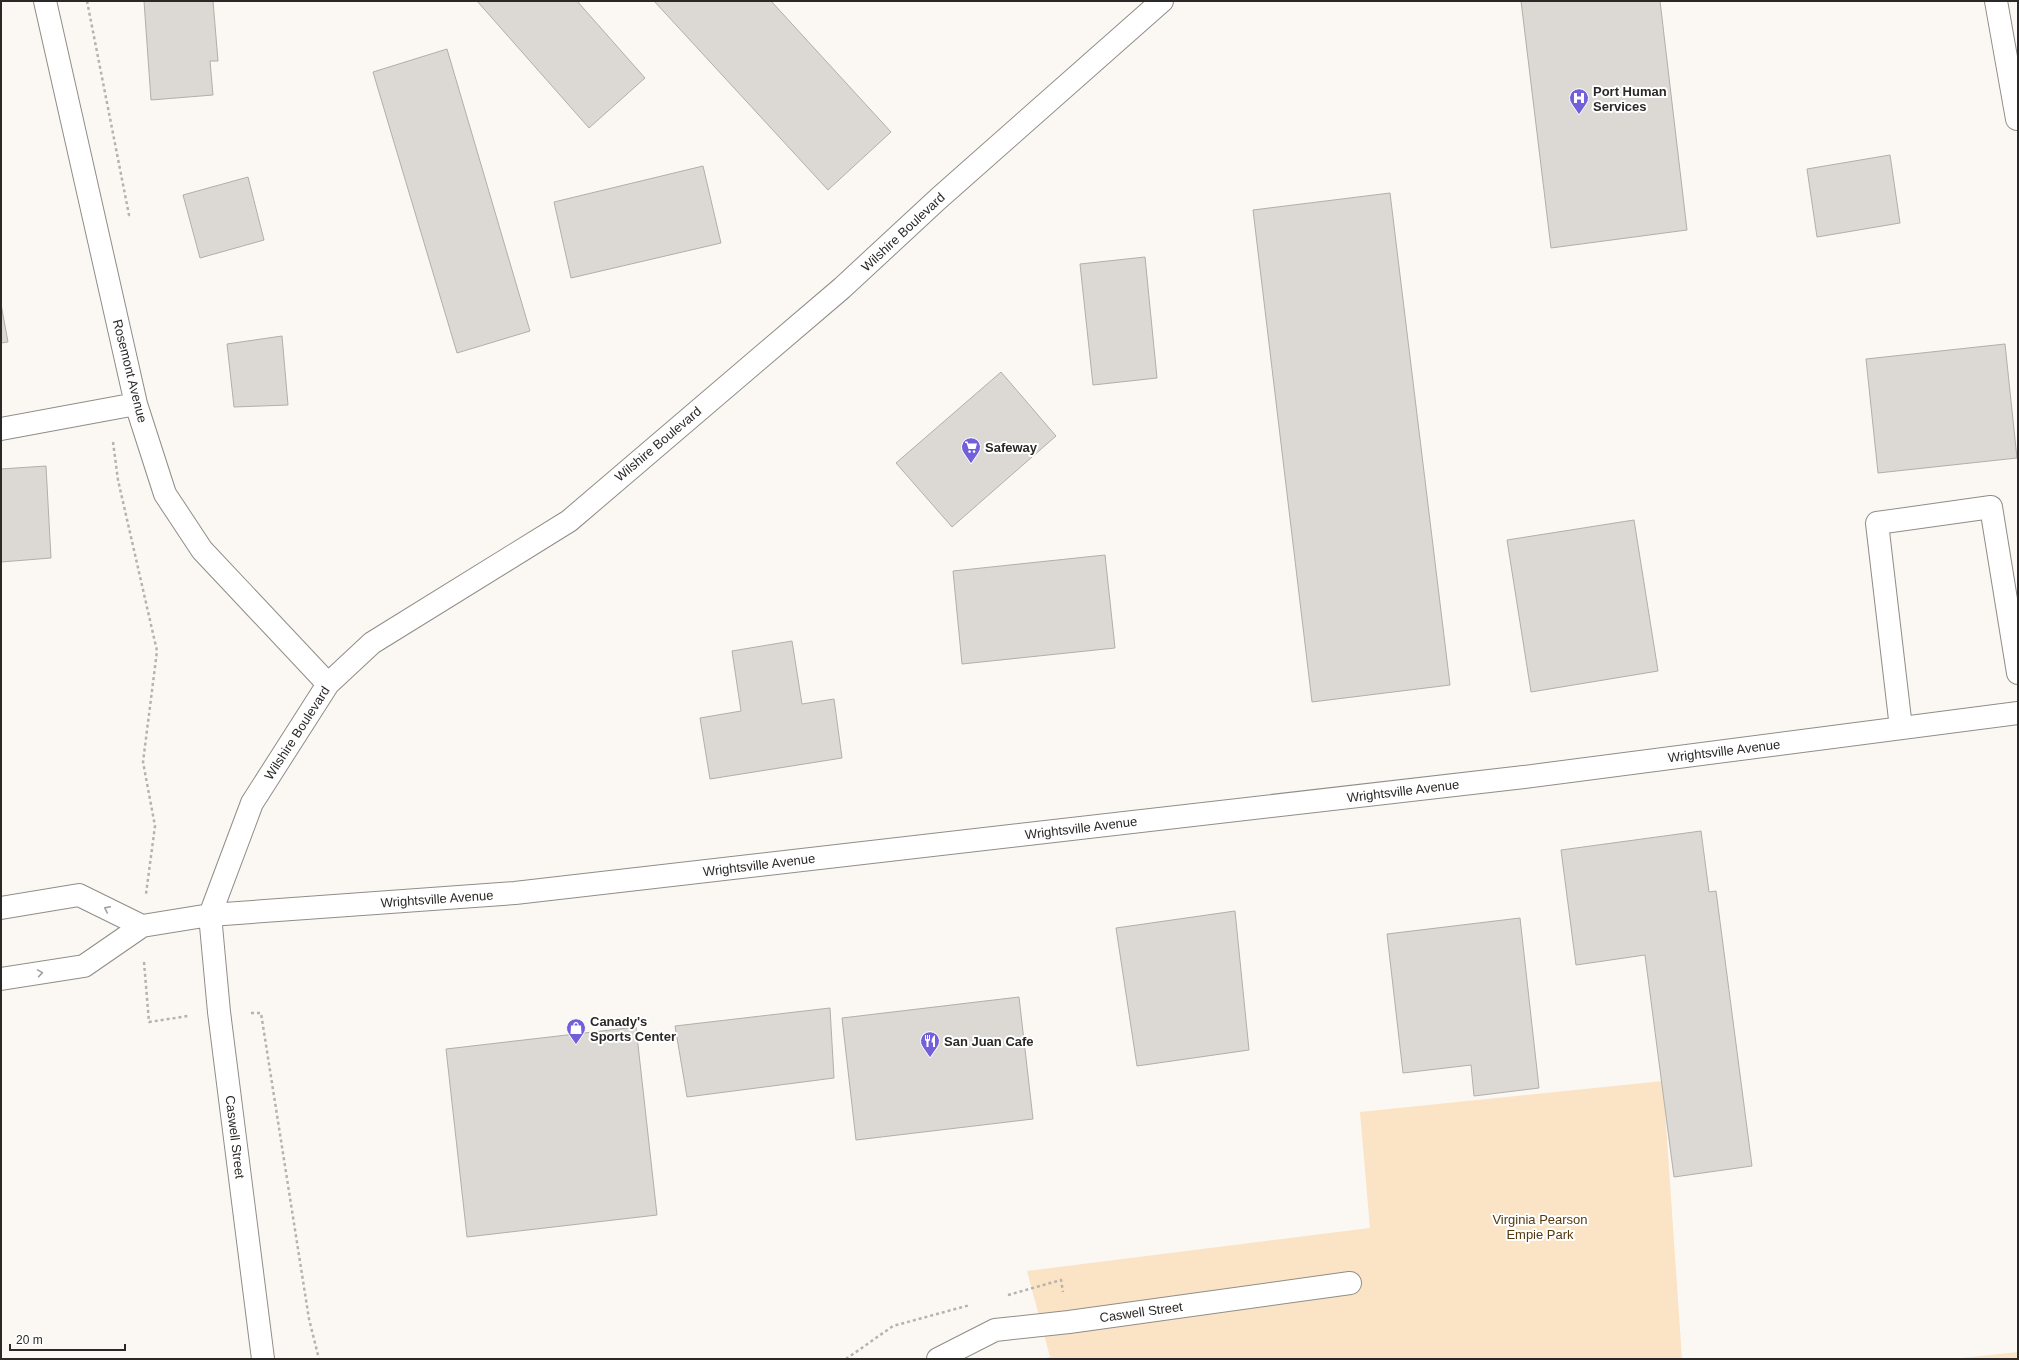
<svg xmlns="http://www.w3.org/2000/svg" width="2019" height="1360" font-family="Helvetica,sans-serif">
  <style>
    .green { fill: #fbe3c5 }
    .building { fill: #dcd8d3; stroke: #b2aea9 }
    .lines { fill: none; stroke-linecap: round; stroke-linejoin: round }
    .minor-casing { stroke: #908d88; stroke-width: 24 }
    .path { stroke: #b6b2ae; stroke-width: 2.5; stroke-dasharray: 3 3; stroke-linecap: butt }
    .minor { stroke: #fff; stroke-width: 22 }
    .oneway { stroke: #a09f9e }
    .labels { text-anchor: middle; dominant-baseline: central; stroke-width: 4; stroke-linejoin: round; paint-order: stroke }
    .poi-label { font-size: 13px; font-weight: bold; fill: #2b2927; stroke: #fff; text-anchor: start }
    .street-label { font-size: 13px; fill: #2b2927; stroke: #fff }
    .park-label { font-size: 13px; fill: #54390e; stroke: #fff }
  </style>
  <rect width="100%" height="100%" fill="#fbf7f2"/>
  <!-- green -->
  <path class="green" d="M1663,1081l19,278h-641l9,-2 -23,-86 343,-43 -10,-116z
    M2018,1352v7h-65z"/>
  <!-- building -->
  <path class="building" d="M144,1h69l5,60h-8l3,34 -62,5z
    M477,1h100l68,77 -56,50z
    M654,1h117l120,131 -63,58z
    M1521,1h139l27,229 -136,18z
    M447,49l83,282 -73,22 -84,-281z
    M1890,155l10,68 -83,14 -10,-68z
    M703,166l18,77 -150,35 -17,-76z
    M248,177l16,63 -64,18 -17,-63z
    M1390,193l60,492 -138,17 -59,-492z
    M1145,257l12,121 -64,7 -13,-121z
    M1,304l7,38 -7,1z
    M282,336l6,69 -54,2 -7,-63z
    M2005,344l12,114 -139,15 -12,-114z
    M1001,372l55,64 -104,91 -56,-64z
    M46,466l5,92 -50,4v-93z
    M1634,520l24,151 -127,21 -24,-152z
    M1105,555l10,93 -153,16 -9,-93z
    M792,641l10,63 32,-5 8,59 -132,21 -10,-61 41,-7 -9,-60z
    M1701,831l8,61 7,-1 36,275 -78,11 -29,-222 -69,10 -15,-115z
    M1235,911l14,139 -112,16 -21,-138z
    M1520,918l19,170 -65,8 -3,-31 -68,8 -16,-139z
    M1019,997l14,122 -177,21 -14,-122z
    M830,1008l4,70 -147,19 -12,-71z
    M636,1027l21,188 -190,22 -21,-188z"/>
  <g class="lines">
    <defs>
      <path id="minor" d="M45,1l91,403 29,90 37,56 126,134
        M1996,1l21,118
        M1,429l135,-25
        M1901,728l-24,-205 114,-16 27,166
        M1,908l78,-13 63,31
        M1,979l83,-13 58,-40 68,-11 305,-22 1009,-116 494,-64
        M263,1359l-44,-347 -9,-97 42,-112 76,-119 44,-41 197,-122 273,-233 96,-89 224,-198
        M938,1359l57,-29 74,-8 281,-39"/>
    </defs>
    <!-- minor casing -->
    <use href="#minor" class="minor-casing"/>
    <!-- path -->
    <path class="path" d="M87,1l42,214 -2,1
      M113,442l5,38 39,171 -14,111 12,64 -9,68
      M144,962l5,60 39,-6
      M251,1013h10l48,306 10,40
      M1008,1295l53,-15 2,12
      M846,1359l47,-33 77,-21"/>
    <!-- minor -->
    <use href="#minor" class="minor"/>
  </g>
  <!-- one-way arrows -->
  <defs><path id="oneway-chevron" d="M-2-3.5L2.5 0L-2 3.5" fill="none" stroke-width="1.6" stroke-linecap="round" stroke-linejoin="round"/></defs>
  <g class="oneway">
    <use href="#oneway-chevron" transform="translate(107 909) rotate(-154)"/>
    <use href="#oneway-chevron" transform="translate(40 973) rotate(-9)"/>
  </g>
  <!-- icons -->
  <defs>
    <symbol id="hospital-pin" viewBox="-11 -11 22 30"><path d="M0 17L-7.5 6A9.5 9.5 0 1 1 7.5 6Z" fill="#7260db" stroke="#fff"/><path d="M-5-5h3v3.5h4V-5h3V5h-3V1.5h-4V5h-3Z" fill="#fff"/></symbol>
    <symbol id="supermarket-pin" viewBox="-11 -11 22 30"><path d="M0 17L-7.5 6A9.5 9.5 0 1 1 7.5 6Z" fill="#7260db" stroke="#fff"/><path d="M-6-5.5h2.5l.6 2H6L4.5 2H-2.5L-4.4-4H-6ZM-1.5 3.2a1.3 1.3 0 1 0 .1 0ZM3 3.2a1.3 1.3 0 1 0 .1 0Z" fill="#fff"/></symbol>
    <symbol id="shop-pin" viewBox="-11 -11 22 30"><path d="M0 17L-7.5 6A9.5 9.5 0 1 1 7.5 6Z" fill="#7260db" stroke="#fff"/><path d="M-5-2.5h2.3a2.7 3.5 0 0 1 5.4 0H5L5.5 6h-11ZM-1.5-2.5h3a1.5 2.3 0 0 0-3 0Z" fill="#fff"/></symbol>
    <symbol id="restaurant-pin" viewBox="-11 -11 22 30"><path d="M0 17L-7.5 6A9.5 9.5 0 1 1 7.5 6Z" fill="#7260db" stroke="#fff"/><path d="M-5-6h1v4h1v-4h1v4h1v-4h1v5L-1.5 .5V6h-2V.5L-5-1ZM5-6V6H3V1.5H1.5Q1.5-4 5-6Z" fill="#fff"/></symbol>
  </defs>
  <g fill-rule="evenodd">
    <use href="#hospital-pin" x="1568" y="87" width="22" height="30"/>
    <use href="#supermarket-pin" x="960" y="436" width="22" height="30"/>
    <use href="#shop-pin" x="565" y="1017" width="22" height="30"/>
    <use href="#restaurant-pin" x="919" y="1030" width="22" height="30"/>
  </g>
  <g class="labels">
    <!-- poi labels -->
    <g class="poi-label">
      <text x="1593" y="91">Port Human<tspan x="1593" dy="15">Services</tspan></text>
      <text x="985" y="447">Safeway</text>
      <text x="590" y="1021">Canady's<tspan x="590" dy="15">Sports Center</tspan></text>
      <text x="944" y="1041">San Juan Cafe</text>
    </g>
    <!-- street labels -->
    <g class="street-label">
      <text transform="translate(903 232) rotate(-43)">Wilshire Boulevard</text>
      <text transform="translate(130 371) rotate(76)">Rosemont Avenue</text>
      <text transform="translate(658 444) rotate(-40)">Wilshire Boulevard</text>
      <text transform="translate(297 733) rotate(-57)">Wilshire Boulevard</text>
      <text transform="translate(1724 751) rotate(-7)">Wrightsville Avenue</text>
      <text transform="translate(1403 791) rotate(-7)">Wrightsville Avenue</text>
      <text transform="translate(1081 828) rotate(-7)">Wrightsville Avenue</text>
      <text transform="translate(759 865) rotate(-7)">Wrightsville Avenue</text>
      <text transform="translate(437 899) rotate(-4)">Wrightsville Avenue</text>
      <text transform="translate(235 1137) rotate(83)">Caswell Street</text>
      <text transform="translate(1141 1312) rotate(-8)">Caswell Street</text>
    </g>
    <!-- park labels -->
    <g class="park-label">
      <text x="1540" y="1219">Virginia Pearson<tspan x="1540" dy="15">Empie Park</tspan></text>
    </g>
  </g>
  <!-- border -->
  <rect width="2019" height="1360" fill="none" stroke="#2b2927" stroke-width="4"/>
  <!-- scale -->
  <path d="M10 1344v6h115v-6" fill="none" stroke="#2b2927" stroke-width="2"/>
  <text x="16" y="1344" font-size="12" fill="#2b2927" stroke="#ffffff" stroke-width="3" paint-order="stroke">20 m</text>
</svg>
